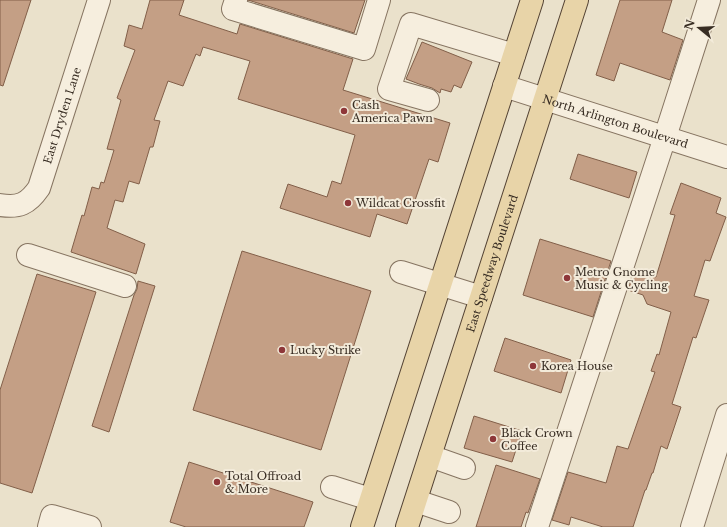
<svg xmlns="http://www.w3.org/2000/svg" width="727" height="527" font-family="'Libre Baskerville',serif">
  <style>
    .building { fill: #c49f85; stroke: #825f49 }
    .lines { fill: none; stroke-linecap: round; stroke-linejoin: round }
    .minor-casing { stroke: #867461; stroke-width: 24 }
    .major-casing { stroke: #544334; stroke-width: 24 }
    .minor { stroke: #f6eede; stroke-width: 22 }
    .major { stroke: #e8d4a8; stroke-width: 22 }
    .poi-dot { fill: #8e3739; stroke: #f3ebda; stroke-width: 1.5 }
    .labels { text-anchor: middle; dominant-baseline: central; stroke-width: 4; stroke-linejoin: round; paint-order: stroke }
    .poi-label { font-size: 11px; fill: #382d23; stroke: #f3ebda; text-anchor: start }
    .street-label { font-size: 11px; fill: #382d23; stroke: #f3ebda }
  </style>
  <rect width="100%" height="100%" fill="#eae1cb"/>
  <!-- building -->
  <path class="building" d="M0,0h31l-28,86 -3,-1z
    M150,0h34l-5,15 58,19 3,-10 113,35 -10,31 107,33 -12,39 -9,-3 -22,65 -30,-10 -7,23 -90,-29 8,-24 39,13 5,-16 9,3 14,-49 -117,-36 12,-38 -47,-14 -3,9 -4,-2 -13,32 -15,-5 -14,39 6,1 -7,26h-3l-11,37 -10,-3 -6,21 -8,-2 -8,28 38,16 -9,30 -65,-22 11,-37 2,1 8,-29 7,2 2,-7 3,1 10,-33 -7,-1 14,-49 -4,-2 18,-48 -11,-4 5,-21 13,4z
    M248,0h117l-11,33z
    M620,0h52l-10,32 21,8 -13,40 -50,-17 -6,18 -18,-6z
    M422,42l50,20 -11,26 -7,-3 -3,7 -10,-3 -1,4 -8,-5 -13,-4 -13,-5z
    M578,154l59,18 -8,26 -59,-19z
    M681,183l40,15 -5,15 10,4 -16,44 -5,-1 -11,36 15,4 -13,38 -3,-1 -21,67 9,3 -14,42 -6,-3 -8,27h-1l-6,17h-1l-12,37h-30l-32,-10 -2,8 -17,-5 16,-48 38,11 11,-37 11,3 27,-77 -4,-1 6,-17 2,1 12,-43 -24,-8 -4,-9 -15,-5 7,-21 21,8 19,-62 -5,-1z
    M540,239l71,22 -18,56 -70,-22z
    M242,251l129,40 -50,159 -128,-40z
    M37,274l59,18 -64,201 -32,-10v-93z
    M138,281l17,5 -46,146 -17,-6 42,-131 3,-6z
    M505,338l66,22 -10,33 -67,-22z
    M474,416l48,15 -10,31 -48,-14z
    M189,462l124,40 -9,25h-118l-16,-5z
    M496,465l44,14 -12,34 -2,-1 -5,15h-45z"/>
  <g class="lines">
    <defs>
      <g id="minor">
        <path d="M236,0l-3,9 131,40 15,-49"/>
        <path id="s1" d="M504,86l223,71"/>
        <path d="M428,100l-39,-11 22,-65 103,31"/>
        <path id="s2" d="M0,205c19,3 28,-1 39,-17l60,-188"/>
        <path d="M28,255l97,31"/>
        <path d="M401,272l80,25"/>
        <path d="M430,456l34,12"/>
        <path d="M332,487l38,12"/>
        <path d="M416,501l33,11"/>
        <path d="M49,527l3,-11 38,11"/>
        <path d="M537,527l128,-390 44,-137"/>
        <path d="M692,527l35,-112"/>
      </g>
      <g id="major">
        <path d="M362,527l170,-527"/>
        <path id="s3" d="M407,527l170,-527"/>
      </g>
    </defs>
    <!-- minor casing -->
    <use href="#minor" class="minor-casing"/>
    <!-- major casing -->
    <use href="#major" class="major-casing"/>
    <!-- minor -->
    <use href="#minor" class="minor"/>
    <!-- major -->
    <use href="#major" class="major"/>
  </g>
  <!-- markers -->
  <g class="poi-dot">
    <circle cx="344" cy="111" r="4"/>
    <circle cx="348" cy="203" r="4"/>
    <circle cx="567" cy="278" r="4"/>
    <circle cx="282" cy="350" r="4"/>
    <circle cx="533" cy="366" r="4"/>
    <circle cx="493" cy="439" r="4"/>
    <circle cx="217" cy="482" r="4"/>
  </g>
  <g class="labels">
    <!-- poi labels -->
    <g class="poi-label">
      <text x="352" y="105">Cash<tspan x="352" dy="13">America Pawn</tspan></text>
      <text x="356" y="203">Wildcat Crossfit</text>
      <text x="575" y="272">Metro Gnome<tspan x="575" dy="13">Music &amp; Cycling</tspan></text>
      <text x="290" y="350">Lucky Strike</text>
      <text x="541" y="366">Korea House</text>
      <text x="501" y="433">Black Crown<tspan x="501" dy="13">Coffee</tspan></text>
      <text x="225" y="476">Total Offroad<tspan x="225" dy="13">&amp; More</tspan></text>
    </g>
    <!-- street labels -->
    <g class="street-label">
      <text stroke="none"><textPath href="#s2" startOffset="122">East Dryden Lane</textPath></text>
      <text stroke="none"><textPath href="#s1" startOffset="117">North Arlington Boulevard</textPath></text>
      <text stroke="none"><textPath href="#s3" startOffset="277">East Speedway Boulevard</textPath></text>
    </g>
  </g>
  <!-- north arrow -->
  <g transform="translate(699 28) rotate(288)" stroke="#f3ebda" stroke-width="3" paint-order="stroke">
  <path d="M0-3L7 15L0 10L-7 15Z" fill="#382d23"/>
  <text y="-6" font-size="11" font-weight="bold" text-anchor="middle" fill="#382d23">N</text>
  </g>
</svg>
